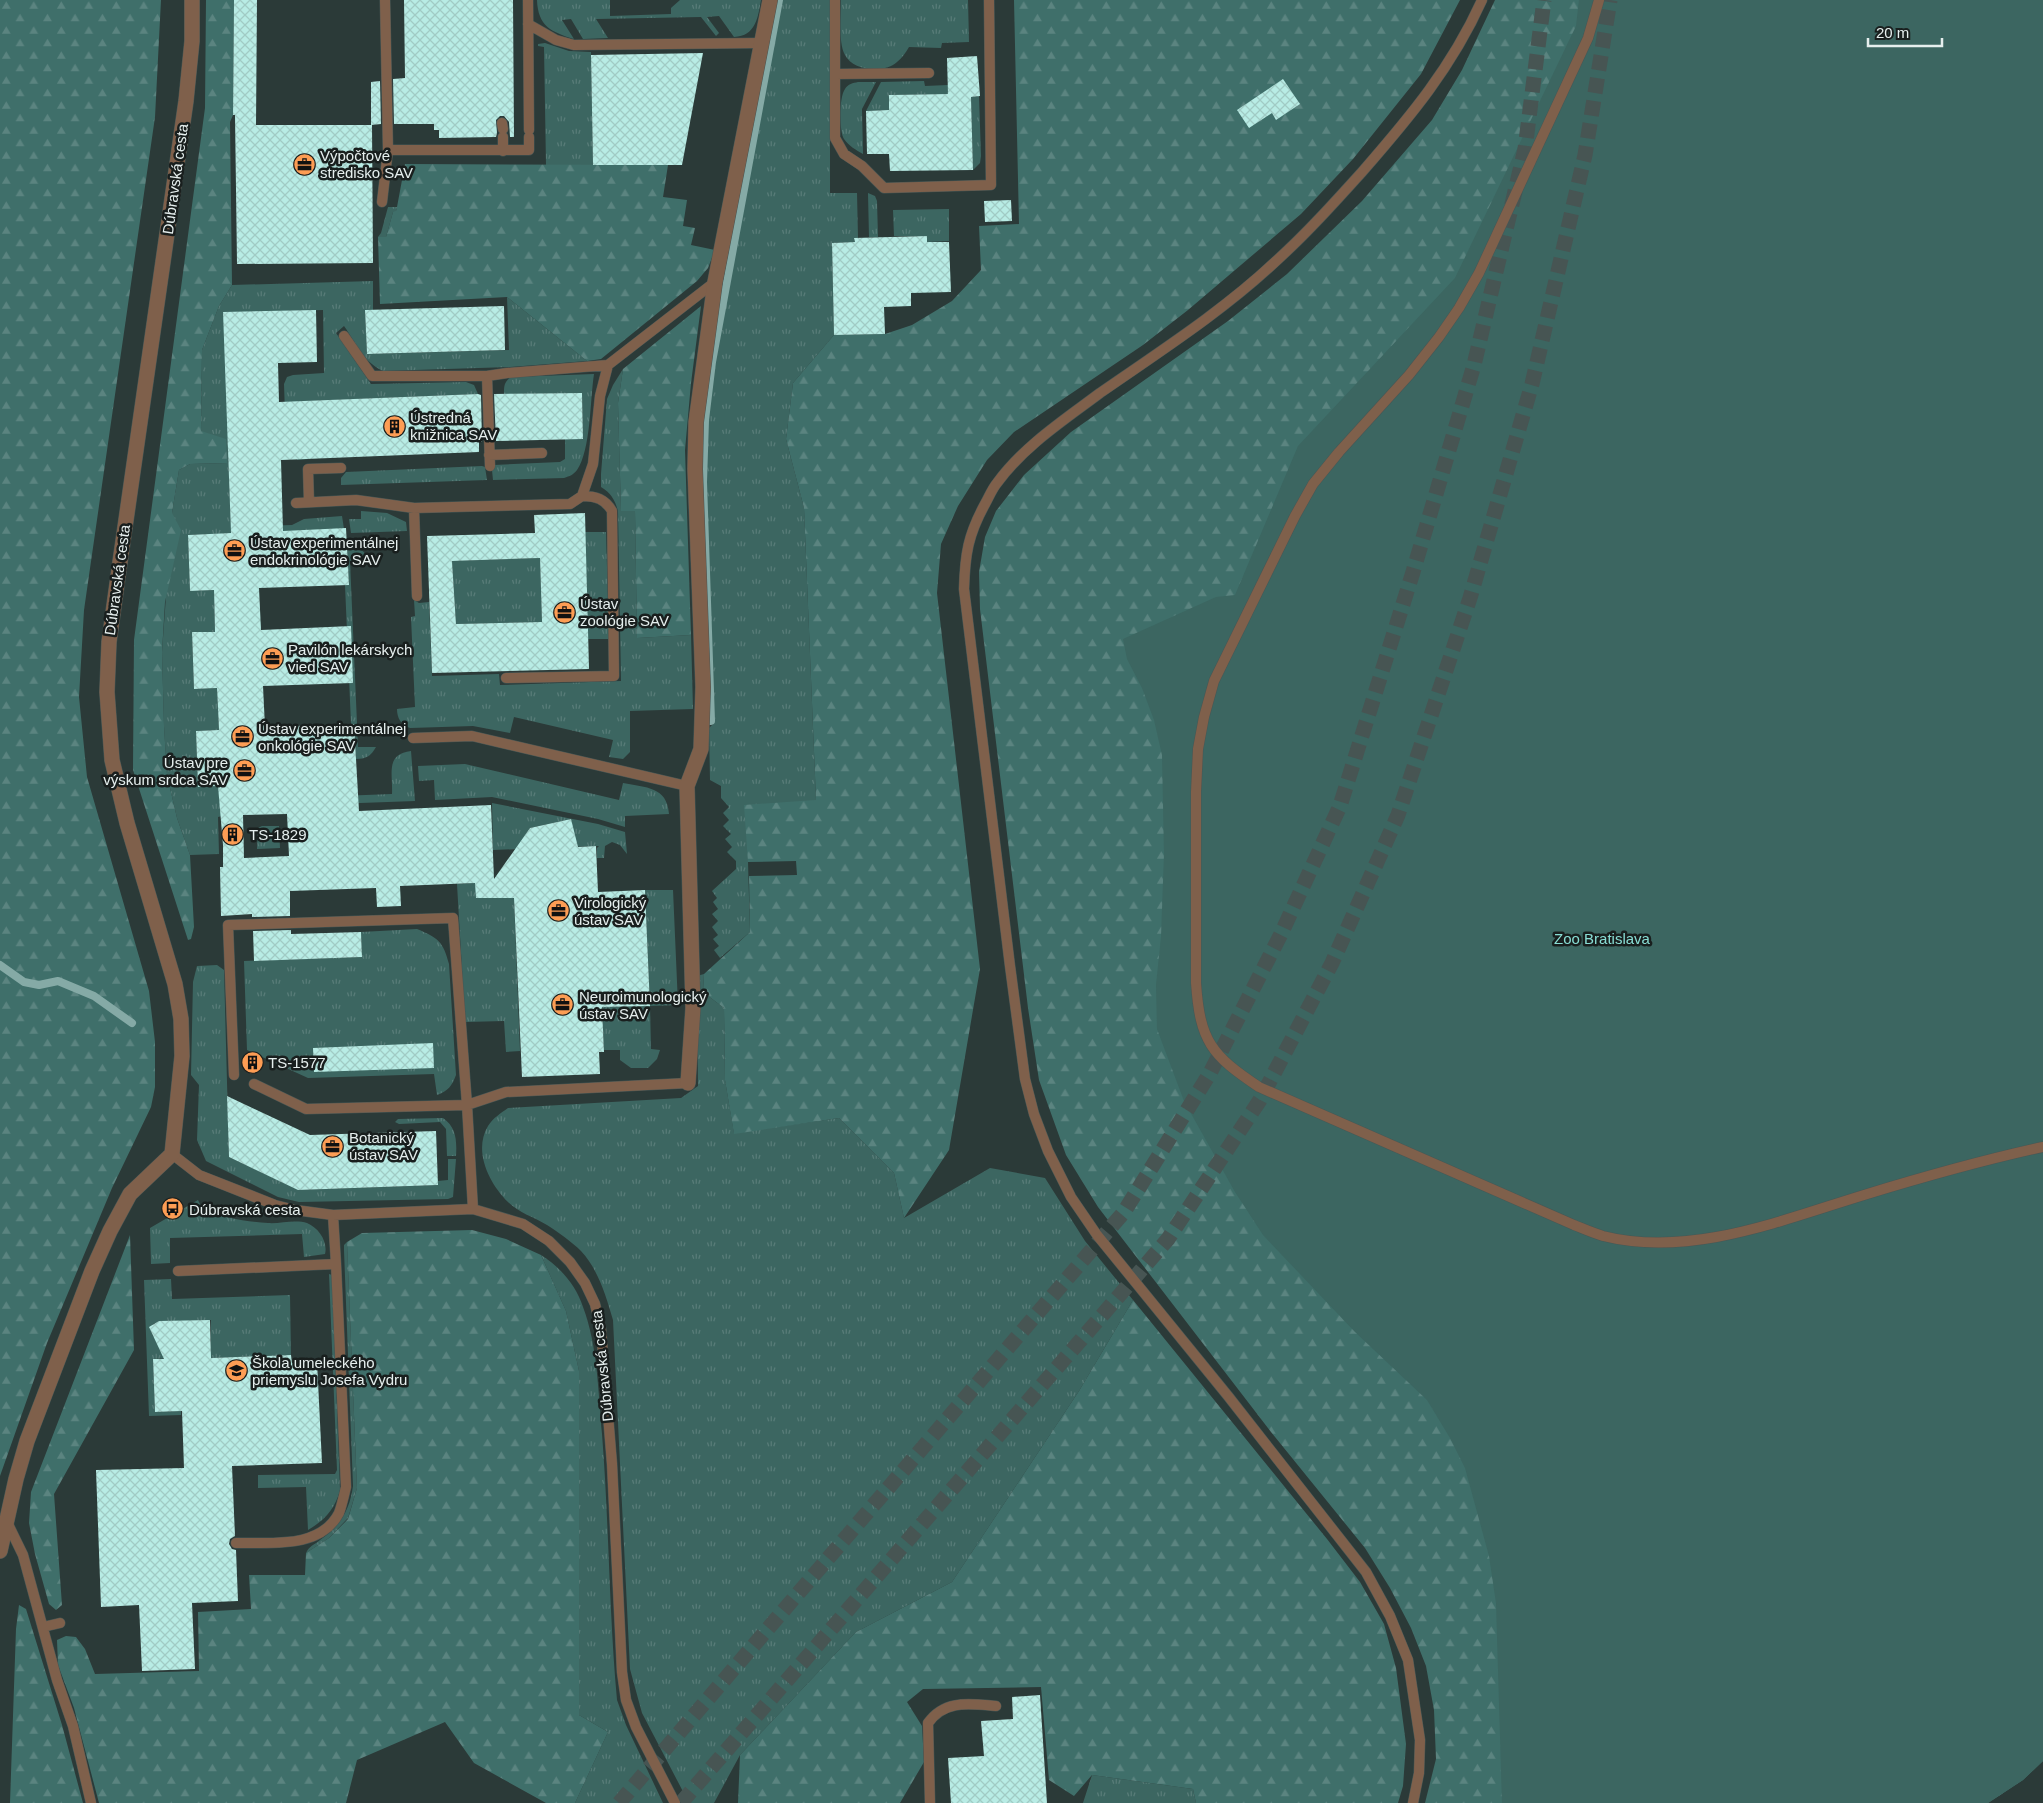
<svg xmlns="http://www.w3.org/2000/svg" width="2043" height="1803" font-family="Helvetica,sans-serif">
  <style>
    .grass { fill: url(#grass-tufts) }
    .forest { fill: url(#forest-firs) }
    .park { fill: #3c6661 }
    .lines { fill: none; stroke-linecap: round; stroke-linejoin: round }
    .stream { stroke: #85aaa6; stroke-width: 8 }
    .building { fill: url(#building-cross-hatch); fill-rule: evenodd }
    .highway-tunnel { stroke: #475553; stroke-width: 15; stroke-dasharray: 15 8; stroke-linecap: butt }
    .lane-casing { stroke: #495755; stroke-width: 11 }
    .street-casing { stroke: #495755; stroke-width: 16 }
    .lane { stroke: #7f604b; stroke-width: 10 }
    .street { stroke: #7f604b; stroke-width: 15 }
    .labels { text-anchor: middle; dominant-baseline: central; stroke-width: 5; stroke-linejoin: round; paint-order: stroke }
    .poi-label { font-size: 15px; fill: #e6efee; stroke: #191f1e; text-anchor: start }
    .street-label { font-size: 15px; fill: #e6efee; stroke: #191f1e }
    .park-label { font-size: 15px; fill: #89ded5; stroke: #191f1e }
  </style>
  <defs>
    <pattern id="grass-tufts" width="24" height="20" patternUnits="userSpaceOnUse" patternTransform="scale(1.25)"><rect width="24" height="20" fill="#3c6661"/><path d="M3 7l-1-3M5 7V3M7 7l1-3M15 17l-1-3M17 17v-4M19 17l1-3" fill="none" stroke="#587c78"/></pattern>
    <pattern id="forest-firs" width="22" height="20" patternUnits="userSpaceOnUse" patternTransform="scale(1.25)"><rect width="22" height="20" fill="#3f6f6a"/><path d="M5 1l3.5 6h-7zM16 11l3.5 6h-7z" fill="#5b8480"/></pattern>
    <pattern id="building-cross-hatch" width="8" height="8" patternUnits="userSpaceOnUse" patternTransform="scale(1.25)"><rect width="8" height="8" fill="#b8ece5"/><path d="M0 0l8 8M0 8l8-8" fill="none" stroke="#a1cbc5"/></pattern>
  </defs>
  <rect width="100%" height="100%" fill="#2b3a38"/>
  <!-- grass -->
  <path class="grass" d="M537,0h73v16l61,-2v-6l9,-8h81c-3,17 -5,36 -27,37l-15,-21 -12,1 12,16 -3,3 -15,-19 -105,2 12,19 -25,1 -12,-20 -9,1 12,19c-23,-7 -36,-13 -37,-39z
    M781,0h49v193h27l1,45h-4l1,4 -23,1 2,92 -41,48 -7,56 18,69 12,292 -68,62 2,70 -30,26 -6,-8 5,-4 -6,-7 5,-4 -6,-8 6,-6 -6,-7 6,-5 -5,-7 4,-4 -5,-7 24,-22v-8l-9,-9 5,-5 -7,-8 6,-5 -8,-8 6,-6 -6,-7 6,-6 -8,-9v-12l-11,-6 -1,-52 4,-4v-32l-8,-210 1,-60 7,-58 15,-83z
    M841,0h127l1,42 -27,1 -1,5 -32,-1c-3,5 -7,11 -12,15 -13,12 -44,9 -52,-7 -7,-13 -4,-40 -4,-55z
    M545,43l24,8 22,1 2,113h-47l-2,-118 -6,-1v-2z
    M924,81l1,5 23,-1v9l-59,1v15l-23,1 15,-29z
    M858,82h18l-14,27 1,45c-7,-4 -14,-8 -19,-15 -5,-8 -5,-42 1,-50 3,-5 8,-6 13,-7z
    M979,96l2,60 -1,7 -7,7 -2,-73z
    M868,193l7,3 2,5 1,36h-9z
    M388,207h9l-1,5h-3l-7,25h-8l3,-4z
    M949,209v32l-22,1 -1,-6h-32l-1,-26z
    M373,281v29h-8l2,44 142,-4 -2,-53 80,64 -77,6 -127,4c-22,-11 -26,-27 -39,-45l-8,7 35,51 95,-2 8,3 4,9 -169,7 1,58 -13,1 -1,-18h-10l-2,-58 3,-7 6,-2 31,-2 -1,-63 -77,2 -18,134 3,81 61,-2 12,-6 38,-3 2,13 -156,6 2,56 24,-1 1,42 -23,1 2,56 23,-1 2,42 -23,1 2,56 23,-1 1,30 -4,1 1,37 -29,1 -13,-37 -10,-43 -3,-49 -2,-74 10,-139 7,-43 11,-6 37,-1 -26,-32 1,-81 17,-44 13,-21z
    M623,369l-5,34 3,107h14l2,128 54,-3 2,74 -63,2v41l-7,7 -14,-2 4,-17 -99,-23 -4,16 -37,-7 -63,2c-9,-3 -13,-10 -13,-19l18,-2 -4,-90 4,-1 -1,-16 5,3 10,-1 3,74 67,-2 1,11 121,-4 -3,-170c-3,-11 -7,-18 -17,-24v-13l6,-75 6,-14z
    M594,374c-4,25 -3,76 -17,96 -4,5 -7,6 -13,8l-71,2 -1,-10 2,-5 66,-3 5,-3v-20h18l-1,-46 -78,1c0,-8 0,-12 7,-17z
    M482,466l3,1 2,13 -146,5v-7l5,-6z
    M361,511l26,2 19,9 1,9 -56,2 -2,-14h12z
    M585,532h21l3,107h-21z
    M347,548c11,0 18,1 21,12l-18,1 8,186h18c-5,9 -10,12 -20,12l-2,-35h-3l-6,-139h4z
    M540,558l2,64 -86,2 -4,-63z
    M411,751l4,50 -110,4 8,-8 79,-3c1,-20 -7,-40 19,-43z
    M465,764l154,36 4,-17c23,5 44,3 46,31l-44,2v11l-27,-8 -106,-22 -57,3 -1,-20 -15,1 -1,-15z
    M492,803l106,21 27,8 2,22 -7,-9 -8,-3 -7,4 -1,12h-7v-10l2,-2 -34,1 6,-28 -41,9 -4,6 21,14 -54,2z
    M262,826h17l1,22 -23,1 1,-21z
    M506,881l8,16 6,154 -14,1 -2,-31 -39,1 -8,-138z
    M645,890h28l5,115 -28,1 1,43 9,1 -3,9 -9,9h-17l-11,-8v-10h-16l-2,-43 48,-1z
    M417,929c21,9 26,12 32,35l7,111c-4,11 -8,16 -19,20l-3,-21 -126,4 -61,-28 -3,-89 118,-4 -1,-25z
    M217,965l7,5 5,187 70,33 139,-5v-4l10,-1v-21h8l-3,38 -5,2 -149,3 -21,-5 -72,-36 -9,-21 2,-55 -8,-10 2,-93 4,-16z
    M704,974l-1,18 21,16 1,72 9,53 105,-15 55,55 10,45 86,-50 55,10 40,63 48,59 -54,91 -127,191 -96,50 -116,123 -26,48h-25l-47,-90 -12,-44 -17,-349c-7,-24 -15,-51 -32,-69 -9,-9 -23,-19 -34,-26 -13,-8 -28,-12 -39,-23 -19,-19 -35,-51 -20,-76 5,-8 13,-13 20,-18l173,-10 17,-12 -1,-110z
    M443,1118c13,9 14,22 13,38h-9l-1,-27 -6,-7 -41,2 -4,-2 3,-3z
    M198,1200l5,10c20,7 43,12 65,13 12,1 27,-4 39,0 12,5 21,19 18,31l-21,3 -2,-23 -132,4v25l-19,1 -1,-36z
    M347,1242l10,246 -9,30 -19,20 -23,15c3,-7 8,-8 14,-13 20,-13 30,-31 33,-54l-9,-236v-5z
    M541,1255c19,12 35,30 42,52 15,40 15,85 19,127 7,89 7,178 15,266l9,25 37,78h-88l33,-71 -29,-17v-344l-13,-60z
    M329,1274l3,1 8,215c-5,19 -15,30 -32,40l-2,-43 -48,1v-13l77,-1 2,-4z
    M171,1279l1,20 118,-4 1,60 -80,3v-38l-52,2 -6,2 -2,7 2,5 7,3 21,19 -28,1 2,53 26,-1v4l-32,1 -5,-136z
    M1092,1775l101,14 3,14h-113z"/>
  <!-- forest -->
  <path class="forest" d="M0,0h161l-6,117 -71,493 -5,87 8,80 62,214 6,51v45l-4,20 -39,81 -65,155 -47,133z
    M206,0h28l-1,115 -3,7 2,163 -13,21 -17,44 -1,81 25,8 1,24 -37,1 -11,6 -7,43 9,17 -16,72 -3,50 2,74 3,49 10,43 13,37 4,72 -3,12 -3,1 -55,-170 1,-130 71,-532z
    M1014,0h446l-39,74 -68,85 -52,55 -113,96 -45,35 -129,87 -27,28 -29,46 -17,38 -4,49 43,376 -31,181 -45,68 -10,-45 -55,-55 -105,16 -9,-54 -1,-72 -21,-16 1,-18 46,-42 -1,-56 48,-1 -1,-14 -48,1 -4,-57 72,-5 -12,-292 -18,-69 7,-56 41,-48 51,-1 27,-9 40,-24 29,-31 -2,-44 40,-2z
    M1495,0h97l451,1761 -20,19 -35,23h-563l11,-44 -2,-49 -8,-44 -15,-38 -21,-40 -25,-40 -94,-116 -173,-225 -32,-52 -27,-75 -11,-72 -48,-399 -1,-37 6,-35 11,-26 28,-36 47,-43 157,-111 59,-47 75,-73 70,-81 30,-50z
    M405,164l263,1 -5,32 24,3 -4,26 12,2 -4,17 24,5 -7,18 -11,13 -96,78 -14,2 -80,-64 -127,7 -2,-67h8l7,-25 3,-1 1,-4z
    M701,306l-10,77 -6,67 6,185 -54,3 -2,-127h-14l-3,-108 5,-34z
    M472,1230l34,9 35,16 25,56 13,60v344l29,17 -33,71h-29l-72,-40 -29,-41 -88,38 -11,43h-247l-25,-95 -16,-43 -1,-25 9,-4 10,1 9,12 10,25 104,-3 -1,-59 53,-3 -2,-34h56l1,-22 23,-15 19,-19 9,-31 -10,-246 15,-9z
    M130,1235l4,115 -80,144 8,111 -6,5 -7,-6 -14,-50 -6,-31 2,-31z
    M1133,1300l194,239 33,43 24,42 12,44 10,76 -3,42 -5,17h-202l-3,-14 -101,-14 -18,21 -25,-16 -8,-93 -118,2 -16,13 15,24 2,36 -24,41h-162l2,-48 116,-123 96,-50 127,-191z
    M19,1605l7,4 36,116 21,78h-73l6,-174z"/>
  <!-- park -->
  <path class="park" d="M1579,0h464v1761l-20,19 -35,23h-486l-6,-200 -7,-47 -24,-88 -15,-30 -23,-38 -72,-68 -92,-97 -28,-43 -51,-91 -27,-72 -1,-44 5,-48 3,-83 -2,-99 -8,-35 -12,-32 -15,-29 -4,-20 93,-42 19,-2 63,-149 157,-168 121,-252z"/>
  <g class="lines">
    <!-- stream -->
    <path class="stream" d="M711,721l-8,-239 2,-62 7,-58 67,-362
      M0,965l24,17 15,3 19,-4 36,15 38,27"/>
  </g>
  <!-- building -->
  <path class="building" d="M234,0h23l-1,125h116l1,138 -136,1 -2,-149h-2z
    M404,0h109l1,137h-4l-1,-15 -5,-6h-4l-4,4 1,13 -1,4 -57,1v-8h-5v-6h-40l-1,-45 12,-1z
    M703,53l-21,112h-89l-2,-110z
    M977,56l3,40 -9,1 2,73 -83,1 -1,-17h-22l-1,-43 23,-1v-15l59,-1 -1,-36z
    M1283,79l17,25 -24,16 -4,-7 -23,15 -12,-18z
    M380,81l1,43 -10,1v-43z
    M1011,200l1,21 -27,1 -1,-21z
    M927,236v6h22l2,50 -40,1v13l-27,1 1,27 -51,1 -2,-92 23,-1 -1,-4z
    M504,306l1,44 -138,4 -2,-44z
    M316,310l1,52 -39,1 1,39 199,-8 3,1 1,47h-3v10l-198,8 2,71 63,-3 3,57 -90,3 2,42 90,-4 2,57 -90,3 2,41 89,-3 5,87 132,-6 3,74 36,-51 41,-9 7,28 18,-1 2,46 47,-2 5,116 -48,1 2,45h-5l1,22 -78,3 -8,-179h-38l-1,-15 -75,3 1,20 -24,1 -1,-19 -86,3v25l-38,1v-3l-31,2 -1,-49h3v-22l-5,-59 -20,1 -2,-56 23,-1 -2,-42 -23,1 -2,-57h23l-1,-42 -24,1 -2,-56 43,-2 -8,-221zM287,814l2,42 -45,2 -1,-43z
    M582,393l1,46 -87,2 -2,-47z
    M585,513l4,156 -157,4 -5,-137 108,-3 -1,-18zM540,558l2,64 -86,2 -4,-63z
    M291,930v4l70,-2 1,25 -108,4 -1,-30z
    M433,1043l1,25 -120,4 -1,-24z
    M227,1096l83,39 126,-4 2,54 -140,5 -69,-33z
    M210,1320l1,38 80,-3 1,8 25,-2 5,102 -90,3 3,70 -5,3 -1,5 3,5 4,1 2,51 -46,2 3,66 -53,2 -3,-66 -38,2 -5,-137 88,-2 -2,-57 -27,1 -2,-53h11l-15,-32 10,-6z
    M1040,1695l7,108h-96l-3,-45 36,-2 -3,-35 32,-2 -1,-22z"/>
  <g class="lines">
    <!-- highway-tunnel -->
    <path class="highway-tunnel" d="M619,1803l505,-591 86,-139 71,-139 59,-128 73,-234 61,-207 51,-216 19,-149
      M681,1803l487,-564 92,-139 72,-137 66,-148 72,-217 62,-214 53,-229 25,-155"/>
    <defs>
      <path id="lane" d="M528,0l1,130
        M835,0v138l9,16 18,12 22,22 107,-3 -2,-185
        M1599,0l-11,38 -109,235 -20,35 -20,29 -30,38 -70,77 -26,32 -18,32 -81,165 -10,36 -6,32 -2,43v191c4,58 15,72 63,104l315,138c10,4 19,8 29,11 87,22 179,-16 261,-41 59,-18 119,-35 179,-48
        M528,24l28,16 18,5 187,-2
        M835,74l94,-1
        M502,123l1,6
        M388,150h141v-13
        M503,151v-14
        M382,202l6,-52 -3,-150
        M344,336l28,40h115l20,-3 101,-8 107,-83
        M487,376l3,90
        M489,455l53,-2
        M309,502l-1,-33 33,-1
        M296,503l60,-3 58,8 156,-4 12,-8 11,-32 7,-68 8,-31
        M414,508l3,88
        M506,678l108,-2 -2,-165c-7,-12 -16,-15 -30,-15
        M413,738l59,-2 215,50
        M234,1075l-6,-150 225,-7 14,187 6,104
        M254,1084l52,25 161,-4 39,-13 182,-9
        M172,1154l27,21 76,30 20,5 38,5 140,-6 50,15 26,17 21,21 15,21 10,21 6,25 11,135 10,208 4,28 10,27 39,76
        M178,1271l158,-7 -3,-49
        M6,1520l17,35 34,125 16,46 18,77
        M236,1543c33,-1 84,7 103,-30 3,-8 5,-18 7,-26l-10,-223
        M43,1627l17,-4
        M930,1803l-2,-80c17,-24 42,-19 68,-17
        M1413,1803l6,-30 1,-33 -12,-80 -18,-44 -24,-44 -138,-176 -131,-161 -26,-38 -23,-46 -14,-37 -9,-35 -15,-113 -46,-377c1,-35 4,-54 21,-85 4,-7 7,-15 12,-21 27,-37 67,-63 103,-90 59,-41 123,-82 175,-131 31,-28 59,-59 87,-90 48,-55 90,-105 120,-172"/>
      <path id="street" d="M688,1083l5,-75 -6,-222 14,-37 2,-62 -8,-218 1,-47 19,-140 55,-282
        M0,1551l16,-72 11,-38 65,-170 18,-40 20,-37 42,-40 10,-98 -1,-37 -6,-35 -48,-161 -15,-63 -5,-68 2,-50 11,-80 66,-461 6,-60v-41"/>
    </defs>
    <!-- lane casing -->
    <use href="#lane" class="lane-casing"/>
    <!-- street casing -->
    <use href="#street" class="street-casing"/>
    <!-- lane -->
    <use href="#lane" class="lane"/>
    <!-- street -->
    <use href="#street" class="street"/>
  </g>
  <!-- icons -->
  <defs>
    <symbol id="office-disc" viewBox="-11 -11 22 22"><circle r="9.5" fill="#fd9d54" stroke="#191f1e"/><path d="M-6-3h4V-5.5h4V-3h4V5H-6ZM-1-4.5V-3h2v-1.5ZM-6 0V1H6V0Z" fill="#111"/></symbol>
    <symbol id="building-disc" viewBox="-11 -11 22 22"><circle r="9.5" fill="#fd9d54" stroke="#191f1e"/><path d="M-4-6H4V6H1V3H-1V6H-4ZM-2.5-4.3h1.7v1.8h-1.7ZM.8-4.3h1.7v1.8H.8ZM-2.5-1h1.7V.8h-1.7ZM.8-1h1.7V.8H.8Z" fill="#111"/></symbol>
    <symbol id="bus-disc" viewBox="-11 -11 22 22"><circle r="9.5" fill="#fd9d54" stroke="#191f1e"/><path d="M-5-6H5V4H4V6H2V4H-2V6H-4V4H-5ZM-3.5-4V0h7V-4ZM-3.5 1.2v1.5H-2V1.2ZM2 1.2v1.5H3.5V1.2Z" fill="#111"/></symbol>
    <symbol id="school-disc" viewBox="-11 -11 22 22"><circle r="9.5" fill="#fd9d54" stroke="#191f1e"/><path d="M0-5L7-2L0 1L-7-2ZM-4 1L0 2.5L4 1V4Q0 6-4 4Z" fill="#111"/></symbol>
  </defs>
  <g fill-rule="evenodd">
    <use href="#office-disc" x="292" y="152" width="25" height="25"/>
    <use href="#building-disc" x="382" y="414" width="25" height="25"/>
    <use href="#office-disc" x="222" y="538" width="25" height="25"/>
    <use href="#office-disc" x="552" y="600" width="25" height="25"/>
    <use href="#office-disc" x="260" y="646" width="25" height="25"/>
    <use href="#office-disc" x="230" y="724" width="25" height="25"/>
    <use href="#office-disc" x="232" y="758" width="25" height="25"/>
    <use href="#building-disc" x="220" y="822" width="25" height="25"/>
    <use href="#office-disc" x="546" y="898" width="25" height="25"/>
    <use href="#office-disc" x="550" y="992" width="25" height="25"/>
    <use href="#building-disc" x="240" y="1050" width="25" height="25"/>
    <use href="#office-disc" x="320" y="1134" width="25" height="25"/>
    <use href="#bus-disc" x="160" y="1196" width="25" height="25"/>
    <use href="#school-disc" x="224" y="1358" width="25" height="25"/>
  </g>
  <g class="labels">
    <!-- poi labels -->
    <g class="poi-label">
      <text x="320" y="155">Výpočtové<tspan x="320" dy="17">stredisko SAV</tspan></text>
      <text x="410" y="417">Ústredná<tspan x="410" dy="17">knižnica SAV</tspan></text>
      <text x="250" y="542">Ústav experimentálnej<tspan x="250" dy="17">endokrinológie SAV</tspan></text>
      <text x="580" y="603">Ústav<tspan x="580" dy="17">zoológie SAV</tspan></text>
      <text x="288" y="649">Pavilón lekárskych<tspan x="288" dy="17">vied SAV</tspan></text>
      <text x="258" y="728">Ústav experimentálnej<tspan x="258" dy="17">onkológie SAV</tspan></text>
      <text x="228" y="762" text-anchor="end">Ústav pre<tspan x="228" dy="17">výskum srdca SAV</tspan></text>
      <text x="249" y="834">TS-1829</text>
      <text x="574" y="902">Virologický<tspan x="574" dy="17">ústav SAV</tspan></text>
      <text x="579" y="996">Neuroimunologický<tspan x="579" dy="17">ústav SAV</tspan></text>
      <text x="268" y="1062">TS-1577</text>
      <text x="349" y="1137">Botanický<tspan x="349" dy="17">ústav SAV</tspan></text>
      <text x="189" y="1209">Dúbravská cesta</text>
      <text x="252" y="1362">Škola umeleckého<tspan x="252" dy="17">priemyslu Josefa Vydru</tspan></text>
    </g>
    <!-- street labels -->
    <g class="street-label">
      <text transform="translate(175 179) rotate(-82)">Dúbravská cesta</text>
      <text transform="translate(117 580) rotate(-82)">Dúbravská cesta</text>
      <text transform="translate(602 1366) rotate(-96)">Dúbravská cesta</text>
    </g>
    <!-- park labels -->
    <g class="park-label">
      <text x="1602" y="938">Zoo Bratislava</text>
    </g>
  </g>
  <!-- scale -->
  <path d="M1868 38v8h74v-8" fill="none" stroke="#e6efee" stroke-width="2.5"/>
  <text x="1876" y="38" font-size="15" fill="#e6efee" stroke="#191f1e" stroke-width="4" paint-order="stroke">20 m</text>
</svg>
